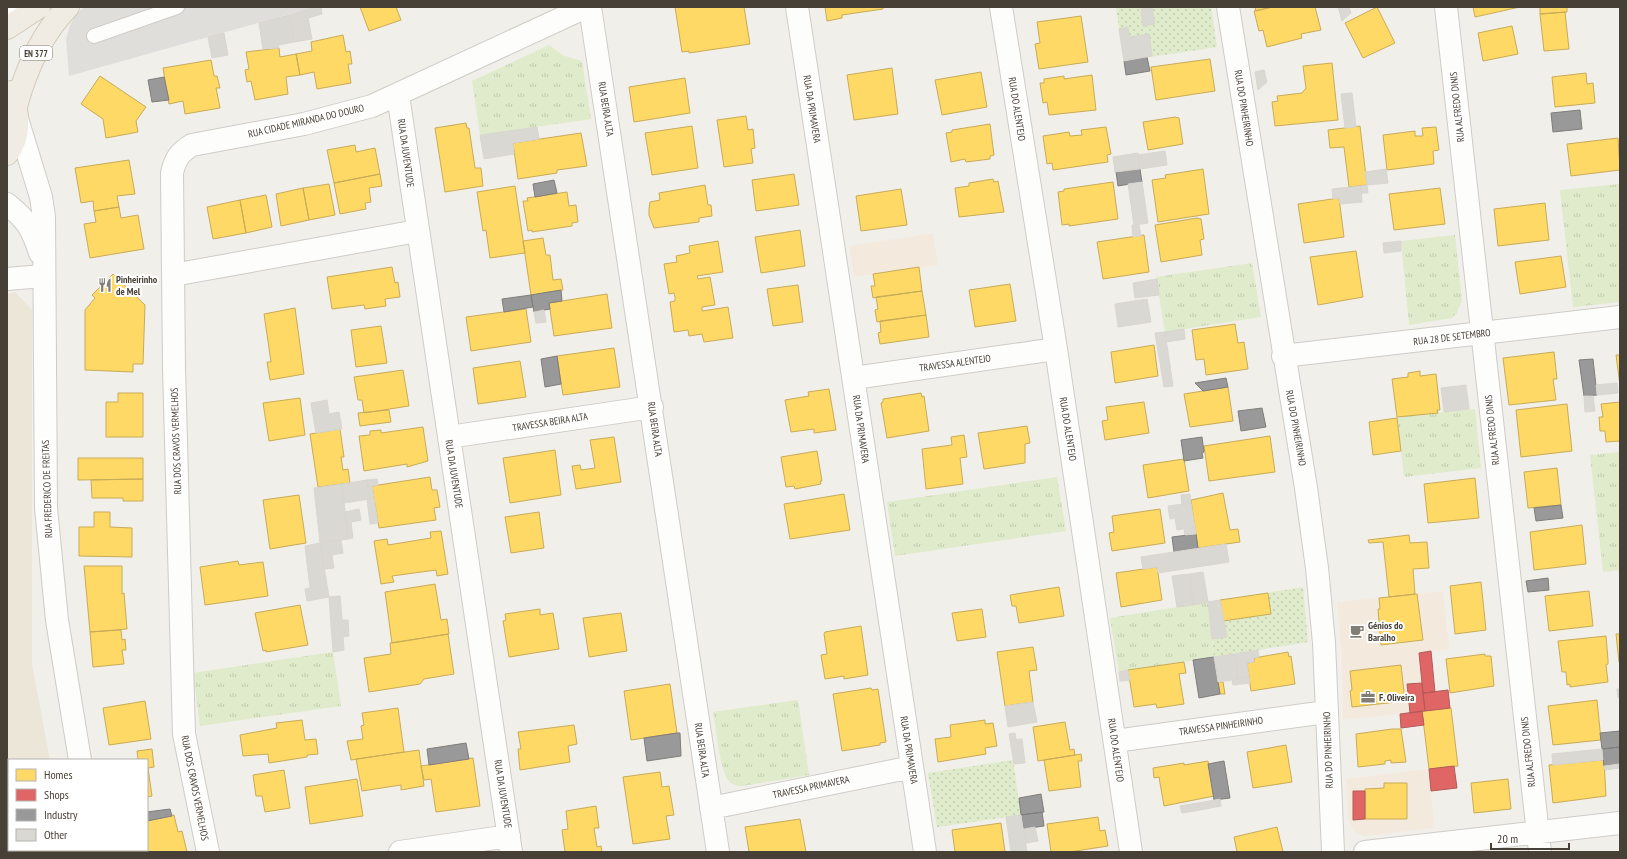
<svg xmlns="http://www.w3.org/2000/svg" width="1627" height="859" font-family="'PT Sans Narrow',sans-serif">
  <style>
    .commercial { fill: #f3eadd }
    .education { fill: #ece6d9 }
    .grass { fill: url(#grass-tufts) }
    .park { fill: url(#park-dots) }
    .parking { fill: #e0deda }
    .homes { fill: #ffd966; stroke: #c8ab58 }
    .shops { fill: #e06666; stroke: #b25b58 }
    .industry { fill: #999; stroke: #807e7b }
    .building { fill: #dad8d3; stroke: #d9d6d0 }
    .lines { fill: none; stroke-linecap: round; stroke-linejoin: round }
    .service-casing { stroke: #cfccc8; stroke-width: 16 }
    .minor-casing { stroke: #cfccc8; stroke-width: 24 }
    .tertiary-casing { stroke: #cfccc8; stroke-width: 24 }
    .primary-casing { stroke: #d3cab8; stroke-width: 24 }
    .service { stroke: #fdfdfc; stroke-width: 14 }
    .minor { stroke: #fdfdfc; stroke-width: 22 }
    .tertiary { stroke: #fdfdfc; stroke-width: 22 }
    .primary { stroke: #f1ece3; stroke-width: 22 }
    .labels { text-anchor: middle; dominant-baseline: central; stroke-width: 4; stroke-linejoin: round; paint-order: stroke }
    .shield { fill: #fff; stroke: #7e7972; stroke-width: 1 }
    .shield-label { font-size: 9px; font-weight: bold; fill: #474036 }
    .street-label { font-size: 10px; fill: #474036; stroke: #fff }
    .poi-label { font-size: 10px; font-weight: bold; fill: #474036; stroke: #fff; text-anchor: start }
  </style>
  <defs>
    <pattern id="grass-tufts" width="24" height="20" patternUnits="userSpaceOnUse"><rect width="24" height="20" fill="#dfebca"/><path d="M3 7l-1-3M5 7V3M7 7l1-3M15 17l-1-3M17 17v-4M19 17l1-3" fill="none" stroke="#c1cbae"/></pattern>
    <pattern id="park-dots" width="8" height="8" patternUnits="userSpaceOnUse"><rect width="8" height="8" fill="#dfebca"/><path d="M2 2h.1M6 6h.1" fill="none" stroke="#c1cbae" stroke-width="1.8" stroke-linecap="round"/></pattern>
  </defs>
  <rect width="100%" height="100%" fill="#f1efea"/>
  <!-- commercial -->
  <path class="commercial" d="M933,233l5,32 -84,12 -5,-31z
    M1443,591l6,58 -30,4 6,58 -82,9 -1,-59 -5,-59z
    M1429,769l5,59 -70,8 -10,-4 -6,-12 -2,-41z"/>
  <!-- education -->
  <path class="education" d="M15,292l17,18v354l18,96h-41v90h58l1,2h-61v-558z"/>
  <!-- grass -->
  <path class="grass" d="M549,45l15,11 18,5 9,58 -111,16 -8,-54z
    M1620,184v118l-47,5 -13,-117z
    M1455,235l7,65 -5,13 -5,5 -43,7 -8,-84z
    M1252,263l9,54 -96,15 -9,-55z
    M1475,409l6,59 -77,9 -7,-60z
    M1620,452v118l-17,2 -13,-117z
    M1057,477l9,54 -171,25 -8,-54z
    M1208,602l6,55 -95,15 -9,-54z
    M333,652l8,54 -141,20 -7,-53z
    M798,700l11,75 -67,11c-5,0 -10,-1 -14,-6 -8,-10 -12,-53 -15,-68z"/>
  <!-- park -->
  <path class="park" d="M1116,7h95l6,40 -93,14z
    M1303,587l5,55 -94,15 -6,-55z
    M1013,760l8,55 -84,12 -9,-54z"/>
  <!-- parking -->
  <path class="parking" d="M85,7h230l-246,69 -3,-37 4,-14 7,-12z"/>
  <!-- homes -->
  <path class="homes" d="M360,7h36l5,13 -32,11z
    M675,7h69l6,37 -61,9v-2l-7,1z
    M825,7h58v2l-41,6v3l-15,3z
    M1255,7h17l-16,4z
    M1272,7h43l6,23 -20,4 1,4 -35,9 -4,-17 -4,1 -5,-20z
    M1377,7l18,36 -32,15 -18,-35z
    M1473,7h47l-45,10z
    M1540,7h27v5l-27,2z
    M1565,12l4,37 -25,2 -4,-37z
    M1081,16l7,46 -49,7 -4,-25 5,-1 -3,-21z
    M1512,26l6,28 -35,7 -5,-28z
    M343,35l3,17 4,-1 2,13h-4l3,19 -34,6 -3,-17 -14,3 -4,-21 16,-3 -1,-9z
    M279,48l1,9 16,-3 4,21 -14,2 2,17 -33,6 -4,-19 -4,1 -2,-12 4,-1 -3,-17z
    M1210,59l5,32 -59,9 -5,-33z
    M211,60l3,16h3l3,12h-4l4,20 -35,6 -2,-13 -14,3 -6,-36z
    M1332,63l6,57 -63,6 -3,-24 6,-1 -1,-5 25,-3 4,-5 -3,-22z
    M892,68l6,46 -44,6 -7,-45z
    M981,72l6,35 -45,8 -7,-35z
    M1586,73l1,11 6,-1 2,20 -40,4 -3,-30z
    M1092,75l4,35 -47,5 -2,-13 -4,1 -3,-20h4v-4l20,-3v3z
    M100,76l46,31 -10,14 2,11 -32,6 -3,-19 -22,-15z
    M685,78l5,35 -56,9 -5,-35z
    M746,116l2,14 5,-1 2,19 -4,1 2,14 -29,4 -7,-47z
    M1175,117l4,1 4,26 -35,6 -5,-28z
    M466,123l1,5h2l6,40h6l2,18 -38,6 -10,-64z
    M990,124l4,31 -4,1v3l-24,3 -1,-3 -14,3 -5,-29 6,-1v-2z
    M692,126l6,42 -46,7 -7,-42z
    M1360,126l7,59 -18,2 -5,-40 -14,1 -2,-18z
    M1106,127l5,27 -4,1 1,7 -55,8 -1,-7 -5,1 -4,-28 26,-4 1,4 12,-1 -1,-5z
    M1436,127l3,23 -6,1 1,13 -47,6 -4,-35 32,-4v5h8l-1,-8z
    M581,133l6,33 -30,4v3l-39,6 -5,-36z
    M1618,138l2,32 -49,6 -4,-32z
    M355,145l1,7 19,-4 5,26 -46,9 -7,-33z
    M129,160l6,34 -18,2 2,11 -25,4 -1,-10 -12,2 -6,-35z
    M1203,169l6,45 -51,8 -6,-42 14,-2 -1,-3z
    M380,174l2,12 -13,2 2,14 -6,1 1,6 -26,5 -6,-31z
    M794,174l5,31 -43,6 -4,-31z
    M993,179l1,3 4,-1 6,31 -45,5 -4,-29 14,-2v-3z
    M1113,182l5,37 -49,7v-2l-7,1 -4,-33 6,-1v-2z
    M329,184l6,31 -26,5 -6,-32z
    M705,185l3,20h3l1,11 -13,2v4l-45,6 -5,-13v-6l1,-7 10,-2 -1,-7z
    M515,186l10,67 -35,5 -4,-28 -3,1 -6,-39z
    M303,188l6,32 -28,6 -5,-32z
    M1440,188l5,36 -51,6 -5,-36z
    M901,189l6,36 -46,6 -5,-35z
    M567,192l2,14 7,-1 2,17 -6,1v3l-40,6v-2l-4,1 -5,-30h5l-1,-3z
    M266,195l6,32 -26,6 -6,-33z
    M1339,198l5,39 -40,6 -6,-39z
    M240,200l6,33 -33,6 -6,-32z
    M1545,203l4,37 -51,6 -4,-37z
    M119,207l2,11 17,-3 6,34 -54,9 -6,-34 12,-2 -2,-11z
    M1197,218l4,1 3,20 -4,1 2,15 -41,7 -6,-37z
    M800,230l5,36 -44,7 -6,-36z
    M1144,235l5,37 -46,7 -6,-37z
    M543,238l3,17h4l3,25 8,-1 2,11 -32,5 -8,-54z
    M718,241l5,31 -26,4 1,3 12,-2 5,28 -13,2v4l26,-4 5,31 -29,4 -2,-8 -13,2 -1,-6 -14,2 -4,-30 5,-1v-4l-1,-4 -5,1 -5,-30 13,-2 -1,-6 14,-3 -1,-7z
    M1356,251l7,46 -45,8 -8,-48z
    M1561,256l5,31 -46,7 -5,-32z
    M392,267l3,16 3,-1 2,15 -15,2 1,7 -21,3 -1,-4 -32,4 -5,-32z
    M919,267l3,24 -49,7 -2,-12h4l-2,-12z
    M113,274l32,31 -2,59h-10v8l-48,-2v-60l10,-12 -3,-3z
    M1010,284l6,37 -41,6 -6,-37z
    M798,285l5,37 -30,4 -6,-37z
    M922,291l4,24 -49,7 -2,-12 3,-1 -2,-12z
    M607,294l5,34 -58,8 -5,-33z
    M295,308l9,66 -34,6 -3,-18h4l-7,-48z
    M526,309l5,33 -60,9 -5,-34z
    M926,315l3,22 -49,7 -2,-11 3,-1 -1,-11z
    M1235,324l3,19 6,-1 4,27 -42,6 -2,-16 -8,1 -4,-30z
    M381,326l6,37 -31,4 -5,-37z
    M1154,345l4,31 -43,7 -4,-31z
    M614,348l6,39 -57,8 -6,-39z
    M1554,352l3,27h-4l3,21 -47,5 -6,-47z
    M1616,355h4v30z
    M520,361l6,36 -48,7 -5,-36z
    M403,370l6,36 -45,7 -2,-13h-4l-4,-23z
    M1420,371v5l16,-2 4,36h-3l1,3 -41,4 -5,-38 16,-2v-4z
    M1228,387l5,34 -43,6 -6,-33z
    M829,389l7,41 -22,3v-4l-23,3 -6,-32 24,-4 -1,-4z
    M118,393h25v44h-37v-35h12z
    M921,393l1,4 2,-1 5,35 -42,7 -6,-35 2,-1v-3z
    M300,398l5,37 -36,6 -6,-38z
    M1144,402l5,31 -44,7 -3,-19 6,-1 -2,-13z
    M1620,402v39l-14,1 -1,-11h-5l-1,-14h4l-2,-13z
    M1567,404l5,47 -51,6 -5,-47z
    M389,410l2,12 -31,4 -2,-13z
    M1397,418l4,33 -28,4 -4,-33z
    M1027,426l3,17 -5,1v19l-41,6 -6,-36z
    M423,427l5,34 -21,6v-3l-43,7 -5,-35 11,-1v-4l11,-1v3z
    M340,429l4,28h-3l2,13 5,-1 2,14 -32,4 -8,-53z
    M964,435l3,22 -7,1 3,26 -37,5 -4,-40 30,-4 -1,-8z
    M1270,436l5,36 -66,9 -5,-35z
    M614,437l7,45 -45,7 -4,-23 8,-1 1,5 14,-2 -5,-28z
    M555,450l6,45 -51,8 -7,-45z
    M817,451l5,30h-2l1,3 -26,5 -1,-3 -8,1 -5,-30z
    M78,458h65v21l-65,1z
    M1184,459l5,32 -41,7 -5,-33z
    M1557,468l4,37 -33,3 -4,-36z
    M430,477l2,13h5l3,17 -6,1 2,12 -57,8 -7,-42z
    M1475,478l4,40 -51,5 -4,-39z
    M143,479v22h-20v-3h-31l-1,-18z
    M1223,493l7,37 8,-1 2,13 -42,6 -7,-48z
    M844,494l6,36 -60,9 -6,-35z
    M299,495l7,48 -36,6 -7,-49z
    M1160,509l5,34 -53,8 -3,-18 5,-1 -2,-16z
    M94,512h16v15l22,1v29l-53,-1v-29h15z
    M539,512l5,36 -33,5 -6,-36z
    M1582,525l4,39 -52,6 -4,-38z
    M441,531l7,43 -11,2 -1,-6 -44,6 2,6 -13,2 -7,-43 13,-2 1,6 43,-7 -1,-6z
    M1409,535l1,8 17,-1 2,26 -16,1 2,25 -26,3 -6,-55 -14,1 -1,-3z
    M238,561l1,4 24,-3 5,34 -63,9 -5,-38z
    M84,566h38v28l2,-1 3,36 -37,3z
    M1157,567l5,33 -41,7 -5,-34z
    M1481,582l5,48 -31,4 -5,-48z
    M435,584l6,36 6,-1 2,15 -57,9 -7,-51z
    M1059,587l5,29 -45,7 -3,-17h-4l-2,-11z
    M1589,591l4,35 -44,5 -4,-35z
    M1268,593l3,21 -48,7 -3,-21z
    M1417,594l6,46 -42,5 -3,-36h2l-1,-11z
    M300,605l8,40 -42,7v-2l-3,1 -8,-38z
    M540,609v6l13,-2 6,36 -50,8 -6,-36 3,-1 -1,-6z
    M982,609l4,28 -29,4 -5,-28z
    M621,613l6,38 -38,6 -6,-39z
    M861,626l7,49 -24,4v-3l-19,3 -4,-24 6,-1 -3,-20 1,-2z
    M121,630l1,10 3,-1 1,11h-4l2,14 -31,3 -3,-35z
    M448,634l6,40 -30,5 -4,5 -51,8 -5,-34 27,-4 -1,-11z
    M1616,634h4v28h-1z
    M1606,636l2,24v4l-2,1 2,17 -38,5v-3l-3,1 -1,-13h-4l-4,-31z
    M1033,647l4,23 -8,1 4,31 -28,4 -8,-54z
    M1288,652l1,5 2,-1 4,28 -44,7 -4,-28 7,-1v-4z
    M1485,654v2h6l3,30 -44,7 -4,-34z
    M1184,662l2,11 -7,1 5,30 -27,4 -1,-4 -22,3 -6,-37z
    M1401,665l4,36 -53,6 -2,-16 2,-1 -2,-19z
    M1218,682h5l2,12h-5z
    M670,684l7,49 -46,7 -7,-49z
    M871,688l1,2 6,-1 8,53 -6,1v2l-38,6 -9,-57z
    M1597,700l4,40 -48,5 -5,-39z
    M145,701l6,38 -42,6 -6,-37z
    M398,708l6,44 -53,8 -4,-19 16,-2 -2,-13 3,-1 -2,-12z
    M1451,708l7,58 -29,3 -7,-58z
    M302,720l3,20 11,-1 2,15 -11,1v2l-38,6 -1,-9 -25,2 -3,-21 37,-7 -1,-5z
    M985,720v4l8,-1 4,23 -12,2 1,6 -48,8 -3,-23 16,-2 -1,-12z
    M1065,722l5,28 4,-1 1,6 -37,6 -5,-34z
    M574,725l3,19 -9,2 2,16 -50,8 -2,-21h3l-3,-17z
    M1392,729h9l5,33 -15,1v-3l-6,1v3l-27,3 -2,-33z
    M1286,745l6,37 -39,6 -6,-36z
    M152,749l2,18 -6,1 4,28 -5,1v-37h-14l5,-1 -1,-8z
    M419,750l5,36 -23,4v-5l-39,6 -6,-32z
    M1081,754l1,7h-4l3,26 -32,4 -5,-31z
    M473,758l7,48 -44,6 -5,-33 -7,1 -3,-14z
    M1604,760l2,36 -53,7 -4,-38z
    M1208,761l6,35 -50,10 -5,-29 -5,1 -1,-10 31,-5v2z
    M284,770l6,38 -25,4 -3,-16h-6l-3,-21z
    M660,772l2,15 7,-1 5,29 -8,1 4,23 -37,5 -10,-67z
    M357,779l6,37 -53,8 -5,-37z
    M1508,779l3,30 -37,4 -3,-30z
    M1384,783h23v36h-42v-30l19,-1z
    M596,806l3,22h-5l3,19 4,-1 1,6h-37l-3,-22 6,-1 -2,-18z
    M174,815l4,17 4,-1 5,21h-52l-1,-2h13v-29z
    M1098,817l2,14 5,-1 3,16 -39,6h-18l-4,-28z
    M800,819l6,33h-57l-4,-25z
    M1001,823l4,29h-50l-3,-22z
    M1277,827l6,25h-46l-3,-15z"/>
  <!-- shops -->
  <path class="shops" d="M1431,651l4,41 -12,1 -4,-40z
    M1422,683l3,28 -15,2 -3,-29z
    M1448,690l2,18 -25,3 -2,-18z
    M1422,711l2,14 -23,3 -1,-14z
    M1454,766l3,22 -26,3 -2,-22z
    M1353,791h12v28l-12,1z"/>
  <!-- industry -->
  <path class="industry" d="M1147,57l3,14 -24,4 -2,-14z
    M164,77l5,23 -17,2 -4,-22z
    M1580,110l2,19 -29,3 -2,-19z
    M1140,169l2,13 -24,4 -2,-14z
    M554,180l3,13 -22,4 -2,-13z
    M561,290l1,11 -13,2 1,6 -16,3 -3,-17z
    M531,295l2,12 -29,5 -2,-13z
    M557,356l4,28 -16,3 -4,-28z
    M1593,359l4,36 -13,1 -5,-36z
    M1226,378l2,9 -25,4 -8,-8z
    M1262,408l4,19 -25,4 -3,-20z
    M1202,437l2,15 -2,1 1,5 -19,3 -3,-21z
    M1561,505l2,13 -27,3 -2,-13z
    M1196,534l2,14 -24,4 -2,-15z
    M1548,578l1,12 -21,2 -2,-11z
    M1214,657l6,37 -21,4 -6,-38z
    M1620,731v16l-18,2 -2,-16z
    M677,733h3l1,23 -34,5 -3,-23z
    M466,743l3,16 -40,6 -2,-16z
    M1620,747v17l-16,2 -2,-17z
    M1224,761l6,37 -16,2 -6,-36z
    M1041,794l3,18 -23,3 -2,-17z
    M170,809l2,7 -25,5v-9z
    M1042,812l2,14 -20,3 -3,-14z"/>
  <!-- building -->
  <path class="building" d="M315,7h6l1,7 -14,4 4,21 -18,3 -5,-27z
    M1338,7h11l2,6 -9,8z
    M1152,8l3,16 -12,2 -2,-17z
    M289,15l5,27 -16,3 1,3 -16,1 -4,-26z
    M1128,27l1,10 20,-3 3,22 -28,5 -5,-32z
    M224,33l4,22 -16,3 -4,-21z
    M1264,70l3,12 -9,8 -3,-18z
    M1352,93l4,34 -11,1 -4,-34z
    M537,127l2,12 -26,4 1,11 -30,5 -4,-24z
    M1165,151l2,14 -27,4 -2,-14z
    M1138,153l2,16 -25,3 -2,-15z
    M1386,169l2,14 -21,2 -2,-13z
    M1142,182l6,41 -14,2 -6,-41z
    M1367,185l1,8h-7v-7z
    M1361,186l1,16 -22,2 -1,-6 -6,1 -1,-10z
    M1132,225h7l2,11 -8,1z
    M1401,241v10l-17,2 -1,-10z
    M1157,279l2,16 -24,3 -2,-15z
    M1147,299l4,23 -33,5 -3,-23z
    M544,310l2,12 -10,1 -2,-11z
    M1184,329l1,10 -19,3 -1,-10z
    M1165,332l8,54 -9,1 -9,-54z
    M1617,383l1,10 -21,2 -1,-10z
    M1466,385l3,24 -25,3 -3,-24z
    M1584,396h9l2,15 -10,1z
    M327,400l2,14 10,-2 3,17 -26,4 -5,-30z
    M377,479l1,6 -6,1 6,37 -8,1 -3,-25h3l-3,-19z
    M367,480l3,19 -26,4 -2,-19z
    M342,484l6,55 -28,4 -6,-55z
    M1190,494l1,9 -9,1 -1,-9z
    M1191,503l4,24 -18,3 -2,-12 -5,1 -2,-13z
    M359,509l2,11 -10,2 2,16 -5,1 -3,-27z
    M1195,527l1,7 -11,1 -1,-6z
    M341,540l2,13 -11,2 2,13 -10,1 -4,-26z
    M320,543l9,54 -22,4 -2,-12 5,-1 -5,-42z
    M1226,544l3,18 -71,11 -1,-6 -14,2 -2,-12z
    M1203,572l5,30 -15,3 -3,-31z
    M1190,574l3,31 -16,2 -5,-31z
    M340,596l2,24h6l1,16 -6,1 1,13 -11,2 -4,-55z
    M1220,600l7,37 -15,2 -4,-37z
    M1258,650l1,7 -5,1 -2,-7z
    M1252,651l2,11 -7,1 2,14 -11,2 -3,-25z
    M1235,654l3,25 -20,3 -4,-25z
    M1128,670l2,10 -10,1 -1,-9z
    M1249,677l1,6 -17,2 -1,-5z
    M1617,689h3v8l-2,1z
    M1033,702l4,20 -29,5 -3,-21z
    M1015,733l1,7h-6l-1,-6z
    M1022,739l3,24 -11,1 -4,-24z
    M1602,749l1,11 -50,5 -1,-11z
    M1619,764v4l-14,2 -1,-4z
    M1220,799l1,7 -21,4 -2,-7z
    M1198,803l2,7 -18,3 -2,-7z
    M1021,815l6,37h-16l-5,-35z
    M1035,827l3,14 -12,2 -2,-14z"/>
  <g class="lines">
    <defs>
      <path id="service" d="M7,11l17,-4
        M94,36l83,-29"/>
      <path id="minor" d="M590,7l128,845
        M797,7l128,845
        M1001,7l55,342 75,503
        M1446,7l94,845
        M398,95l113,757
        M18,122l23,75 3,20 2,291 11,112 23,140
        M7,204c20,16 25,24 33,49
        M173,275l244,-44
        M7,279l36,-3
        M1283,356l337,-39
        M854,378l202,-29
        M449,437l203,-30
        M1115,741l211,-29
        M711,808l201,-41
        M98,850v2
        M208,852l-24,-118 -10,-366 -2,-195c3,-14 8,-21 20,-28l112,-21 68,-18 214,-99
        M400,852l109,-16
        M1365,852l255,-29"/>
      <path id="tertiary" d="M1228,7l78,481 11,80 7,75 9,209"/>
      <path id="primary" d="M7,28l32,-21
        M16,106c10,-36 25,-72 52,-99
        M7,154c14,-18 12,-42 4,-62"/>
    </defs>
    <!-- service casing -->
    <use href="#service" class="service-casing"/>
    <!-- minor casing -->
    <use href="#minor" class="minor-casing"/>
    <!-- tertiary casing -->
    <use href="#tertiary" class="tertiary-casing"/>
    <!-- primary casing -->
    <use href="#primary" class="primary-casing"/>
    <!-- service -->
    <use href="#service" class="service"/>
    <!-- minor -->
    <use href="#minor" class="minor"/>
    <!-- tertiary -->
    <use href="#tertiary" class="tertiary"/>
    <!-- primary -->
    <use href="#primary" class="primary"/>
  </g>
  <!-- icons -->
  <defs>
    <symbol id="restaurant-bare" viewBox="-9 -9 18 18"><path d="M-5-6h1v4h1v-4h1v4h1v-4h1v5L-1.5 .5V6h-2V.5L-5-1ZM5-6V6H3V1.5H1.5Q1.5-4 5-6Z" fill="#827d75" stroke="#fff" stroke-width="2.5" paint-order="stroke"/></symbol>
    <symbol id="cafe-bare" viewBox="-9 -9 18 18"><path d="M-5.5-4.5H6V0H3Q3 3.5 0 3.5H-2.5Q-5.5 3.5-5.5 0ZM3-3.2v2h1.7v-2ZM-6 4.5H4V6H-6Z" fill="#827d75" stroke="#fff" stroke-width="2.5" paint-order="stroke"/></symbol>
    <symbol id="office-bare" viewBox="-9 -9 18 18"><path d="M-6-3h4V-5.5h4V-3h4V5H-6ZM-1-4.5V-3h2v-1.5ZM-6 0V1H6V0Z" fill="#827d75" stroke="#fff" stroke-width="2.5" paint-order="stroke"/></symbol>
  </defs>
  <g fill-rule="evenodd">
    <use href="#restaurant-bare" x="95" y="275" width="20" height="20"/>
    <use href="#cafe-bare" x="1347" y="621" width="20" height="20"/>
    <use href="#office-bare" x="1358" y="687" width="20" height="20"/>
  </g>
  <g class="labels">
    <!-- shield labels -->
    <rect class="shield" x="20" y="46" width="32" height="14" rx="3"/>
    <g class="shield-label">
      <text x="36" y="53">EN 377</text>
    </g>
    <!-- street labels -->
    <g class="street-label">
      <text transform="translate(1457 107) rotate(-96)">RUA ALFREDO DINIS</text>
      <text transform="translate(1244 108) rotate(81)">RUA DO PINHEIRINHO</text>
      <text transform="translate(606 109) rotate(81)">RUA BEIRA ALTA</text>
      <text transform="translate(812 109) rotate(81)">RUA DA PRIMAVERA</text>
      <text transform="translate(1017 109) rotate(81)">RUA DO ALENTEJO</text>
      <text transform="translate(306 121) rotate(-13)">RUA CIDADE MIRANDA DO DOURO</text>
      <text transform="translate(406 153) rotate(82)">RUA DA JUVENTUDE</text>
      <text transform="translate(1452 337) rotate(-7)">RUA 28 DE SETEMBRO</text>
      <text transform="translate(955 363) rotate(-8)">TRAVESSA ALENTEJO</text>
      <text transform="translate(550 422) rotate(-9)">TRAVESSA BEIRA ALTA</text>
      <text transform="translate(1296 428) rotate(80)">RUA DO PINHEIRINHO</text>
      <text transform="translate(655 429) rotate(82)">RUA BEIRA ALTA</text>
      <text transform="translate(861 429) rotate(82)">RUA DA PRIMAVERA</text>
      <text transform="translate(1068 429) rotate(81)">RUA DO ALENTEJO</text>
      <text transform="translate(1492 430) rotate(-96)">RUA ALFREDO DINIS</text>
      <text transform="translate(176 441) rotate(-92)">RUA DOS CRAVOS VERMELHOS</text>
      <text transform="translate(454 474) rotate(81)">RUA DA JUVENTUDE</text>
      <text transform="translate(47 489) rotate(-92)">RUA FREDERICO DE FREITAS</text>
      <text transform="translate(1221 726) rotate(-8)">TRAVESSA PINHEIRINHO</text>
      <text transform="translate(702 750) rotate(82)">RUA BEIRA ALTA</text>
      <text transform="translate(909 750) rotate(81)">RUA DA PRIMAVERA</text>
      <text transform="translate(1116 750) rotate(82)">RUA DO ALENTEJO</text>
      <text transform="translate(1328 750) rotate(-92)">RUA DO PINHEIRINHO</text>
      <text transform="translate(1528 752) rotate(-96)">RUA ALFREDO DINIS</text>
      <text transform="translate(811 787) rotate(-12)">TRAVESSA PRIMAVERA</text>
      <text transform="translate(195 788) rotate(79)">RUA DOS CRAVOS VERMELHOS</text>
      <text transform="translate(503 794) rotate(81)">RUA DA JUVENTUDE</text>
    </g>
    <!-- poi labels -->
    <g class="poi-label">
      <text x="116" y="279">Pinheirinho<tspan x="116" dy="12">de Mel</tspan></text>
      <text x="1368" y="625">Génios do<tspan x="1368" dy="12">Baralho</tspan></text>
      <text x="1379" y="697">F. Oliveira</text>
    </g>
  </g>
  <!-- border -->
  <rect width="1627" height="859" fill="none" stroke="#474036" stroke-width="16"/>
  <!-- legend -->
  <rect x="8" y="759" width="140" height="92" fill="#ffffff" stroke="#b5b3af"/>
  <rect x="16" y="769" width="20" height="12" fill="#ffd966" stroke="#b5b3af"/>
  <text x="44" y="779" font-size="12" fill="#474036">Homes</text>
  <rect x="16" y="789" width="20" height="12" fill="#e06666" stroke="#b5b3af"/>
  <text x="44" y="799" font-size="12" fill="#474036">Shops</text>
  <rect x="16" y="809" width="20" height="12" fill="#999999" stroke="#b5b3af"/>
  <text x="44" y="819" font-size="12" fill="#474036">Industry</text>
  <rect x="16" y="829" width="20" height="12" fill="#dad8d3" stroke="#b5b3af"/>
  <text x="44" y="839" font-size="12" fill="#474036">Other</text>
  <!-- scale -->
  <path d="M1491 843v6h78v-6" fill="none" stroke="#474036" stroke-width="2"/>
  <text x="1497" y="843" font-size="12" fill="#474036" stroke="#ffffff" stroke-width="3" paint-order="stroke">20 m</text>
</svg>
